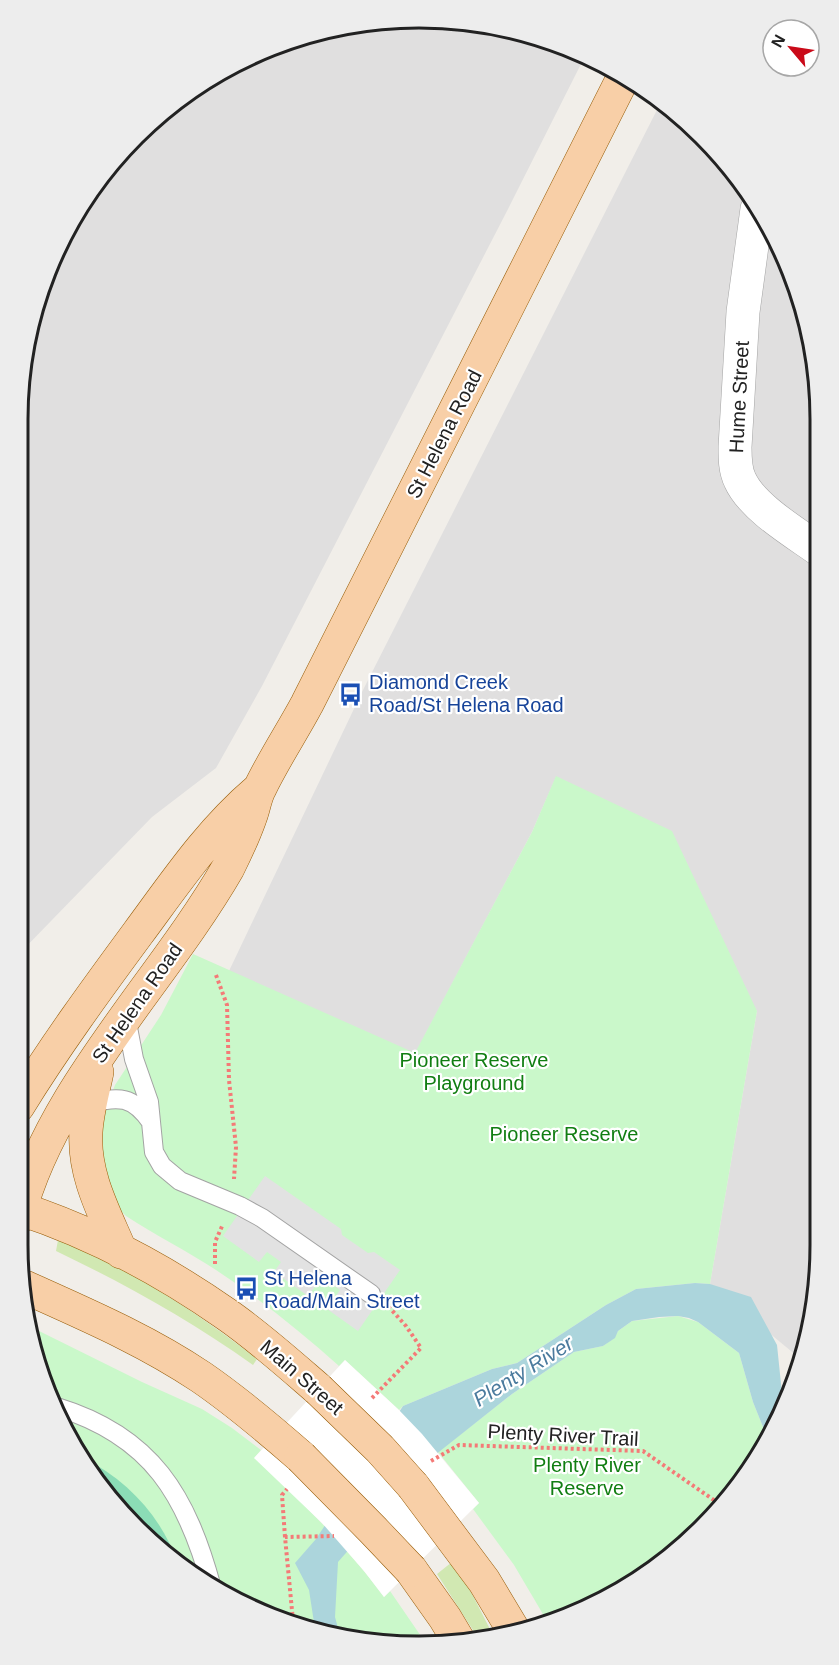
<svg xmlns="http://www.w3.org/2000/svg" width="839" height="1665" font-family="Arial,sans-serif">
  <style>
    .residential { fill: #e0dfdf }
    .grass { fill: #d1e8b2 }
    .park { fill: #caf8ca }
    .pitch { fill: #8bdcb6 }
    .parking { fill: #e2e2e2 }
    .water { fill: #acd5dc }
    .pier { fill: #fff }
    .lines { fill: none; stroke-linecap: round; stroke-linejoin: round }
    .lane-casing { stroke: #a3a3a3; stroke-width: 20 }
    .street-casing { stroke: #a3a3a3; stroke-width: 34 }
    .primary-casing { stroke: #985d07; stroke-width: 34 }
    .path { stroke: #f47a77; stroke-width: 4; stroke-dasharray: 3 3; stroke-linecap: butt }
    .lane { stroke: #fff; stroke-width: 18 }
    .street { stroke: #fff; stroke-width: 33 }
    .primary { stroke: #f8cfa7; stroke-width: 33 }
    .primary-bridge-casing { stroke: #985d07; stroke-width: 34; stroke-linecap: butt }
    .primary-bridge { stroke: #f8cfa7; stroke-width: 33 }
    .labels { text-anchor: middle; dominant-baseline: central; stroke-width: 4.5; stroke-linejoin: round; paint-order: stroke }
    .street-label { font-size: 20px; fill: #222; stroke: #fff }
    .transit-label { font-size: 20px; fill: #164399; stroke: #fff; text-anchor: start }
    .park-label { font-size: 20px; fill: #117e12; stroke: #fff }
    .water-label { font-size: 21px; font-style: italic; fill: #4b7b9e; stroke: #fff }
    .rim { fill: none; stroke: #222; stroke-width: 3 }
  </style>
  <rect width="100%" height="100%" fill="#f1eee9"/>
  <!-- residential -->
  <path class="residential" d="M445,19l78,13 62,24 -78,155 -245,475 -46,82 -64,49 -134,138 1,-561 13,-78 27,-74 42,-67 54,-57 63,-46 72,-33 77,-18z
    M662,100l76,75 53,91 27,101 2,904 -13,78 -4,12 -93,-77 47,-273 -201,-234 -24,55 -117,222 -186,-83 133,-279z"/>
  <!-- grass -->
  <path class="grass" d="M58,1240c73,29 137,71 199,119l-4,6c-63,-45 -128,-81 -197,-114z
    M452,1562l18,28 24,47 -14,4 -43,-67z"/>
  <!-- park -->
  <path class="park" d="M556,776l116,55 85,180 -47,273 -15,-1 -59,6 -30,16 -89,58 -25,6 -89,37 -4,4 -54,-50 -6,6c-39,-35 -79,-67 -123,-96 -29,-19 -61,-35 -90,-54l-8,-8 -13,-21 -6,-60 16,-42 46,-70 32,-61 222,99 117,-221z
    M678,1316l20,6 41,31 14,49 12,30 4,5 -65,92 -107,77 -50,15 -33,-56 -41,-56 6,-6 -41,-51 74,-58 62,-42 29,-6 11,-8 4,-7 14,-10z
    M31,1327l111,55 60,27 30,19 29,22 -6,7c46,44 91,88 129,140l6,-6 35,51 -84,-3 -123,-46 -63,-46 -54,-57 -62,-115z"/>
  <!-- pitch -->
  <path class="pitch" d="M84,1458c44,23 78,59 94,106l-23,-17 -54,-57z"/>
  <!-- parking -->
  <path class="parking" d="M265,1176l76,53 1,6 26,18 6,-1 26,18 -42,61 -31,-22 13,-19 -18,-13 -14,19 -34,-24 7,-10 -14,-10 -8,10 -36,-26z"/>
  <!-- water -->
  <path class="water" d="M695,1283l15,1 41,13 26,48 6,58 2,5 -5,15 -11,14 -4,-5 -12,-30 -14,-49 -41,-31 -9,-4 -11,-2 -19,1 -27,4 -14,10 -3,7 -12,8 -29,6 -62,42 -87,69 -87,99 -3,55 6,22 -26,-10 -6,-39 -14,-27 21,-24 87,-133 89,-37 25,-6 89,-58 30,-16z"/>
  <!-- pier -->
  <path class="pier" d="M345,1360l54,50 23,24 57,69 -95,94 -20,-26 -42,-48 -68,-65z"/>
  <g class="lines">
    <defs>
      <path id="lane" d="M126,1017l8,42 15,43 5,50 8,14 18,15 60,25 22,12 109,76
        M90,1103c29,-7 43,-7 61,19
        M57,1407c95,29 130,89 155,181"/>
      <path id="street" d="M757,209l-14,103 -8,135c0,11 0,23 5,33 12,27 54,52 78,69"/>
      <path id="primary" d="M97,1072c-4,20 -10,40 -11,60 -3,43 19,82 35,120
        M18,1106c37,-60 78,-116 120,-173 37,-50 71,-101 119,-142
        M18,1208c74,24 145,62 208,106 32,22 62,49 92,75
        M18,1218c32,-127 145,-237 210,-350 8,-16 16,-33 22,-50 4,-10 5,-21 10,-30 14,-29 32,-56 47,-84l317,-628
        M25,1287c60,27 121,53 176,90 35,24 68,52 100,80
        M413,1486l71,95 30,50
        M411,1570l34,48 15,25"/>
    </defs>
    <!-- lane casing -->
    <use href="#lane" class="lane-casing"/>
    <!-- street casing -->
    <use href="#street" class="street-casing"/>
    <!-- primary casing -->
    <use href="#primary" class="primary-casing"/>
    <!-- path -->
    <path class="path" d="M216,975l11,30 2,75 7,67 -2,32
      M215,1264v-22l8,-18
      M372,1398l49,-50 -15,-22 -17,-19
      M431,1461l28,-16 184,6 78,54
      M285,1537l-3,-42 5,-6
      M293,1621l-8,-84 49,-1"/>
    <!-- lane -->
    <use href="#lane" class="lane"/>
    <!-- street -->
    <use href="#street" class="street"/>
    <!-- primary -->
    <use href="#primary" class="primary"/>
    <defs>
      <path id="primary-bridge" d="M318,1389l62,60 33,37
        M301,1457l72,73 38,40"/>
    </defs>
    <!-- primary-bridge casing -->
    <use href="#primary-bridge" class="primary-bridge-casing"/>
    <!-- primary-bridge -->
    <use href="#primary-bridge" class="primary-bridge"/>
  </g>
  <!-- icons -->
  <defs>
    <symbol id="bus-bare" viewBox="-9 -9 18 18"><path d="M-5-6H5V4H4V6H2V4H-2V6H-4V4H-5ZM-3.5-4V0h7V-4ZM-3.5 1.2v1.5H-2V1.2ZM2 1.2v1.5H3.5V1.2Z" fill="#1a4fb4" stroke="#fff" stroke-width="2.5" paint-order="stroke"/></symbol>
  </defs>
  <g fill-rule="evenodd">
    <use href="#bus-bare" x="334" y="678" width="33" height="33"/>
    <use href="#bus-bare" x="230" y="1272" width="33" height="33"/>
  </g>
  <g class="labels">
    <!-- street labels -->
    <g class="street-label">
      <text transform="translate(739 397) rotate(-87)">Hume Street</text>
      <text transform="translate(444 434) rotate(-63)">St Helena Road</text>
      <text transform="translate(137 1003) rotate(-55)">St Helena Road</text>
      <text transform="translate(302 1377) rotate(41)">Main Street</text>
      <text transform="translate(563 1435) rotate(3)">Plenty River Trail</text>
    </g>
    <!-- transit labels -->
    <g class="transit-label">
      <text x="369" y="682">Diamond Creek<tspan x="369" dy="23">Road/St Helena Road</tspan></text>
      <text x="264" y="1278">St Helena<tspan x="264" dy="23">Road/Main Street</tspan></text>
    </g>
    <!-- park labels -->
    <g class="park-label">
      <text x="474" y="1060">Pioneer Reserve<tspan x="474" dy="23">Playground</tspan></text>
      <text x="564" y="1134">Pioneer Reserve</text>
      <text x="587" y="1465">Plenty River<tspan x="587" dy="23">Reserve</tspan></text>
    </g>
    <!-- water labels -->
    <g class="water-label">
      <text transform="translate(523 1371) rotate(-32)">Plenty River</text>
    </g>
  </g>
  <!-- crop -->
  <path d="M0 0H839V1665H0ZM419 28H419A391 391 0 0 1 810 419V1245A391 391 0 0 1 419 1636H419A391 391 0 0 1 28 1245V419A391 391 0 0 1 419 28Z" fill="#ededed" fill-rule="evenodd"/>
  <path class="rim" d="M419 28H419A391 391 0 0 1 810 419V1245A391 391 0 0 1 419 1636H419A391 391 0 0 1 28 1245V419A391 391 0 0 1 419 28Z"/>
  <!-- north arrow -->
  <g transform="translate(791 48) rotate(299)"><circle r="28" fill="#ffffff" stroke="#a7a7a7" stroke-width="1.5"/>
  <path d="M0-4.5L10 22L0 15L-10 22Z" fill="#ca0a19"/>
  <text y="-9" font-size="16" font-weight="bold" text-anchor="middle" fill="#222222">N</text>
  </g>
</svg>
